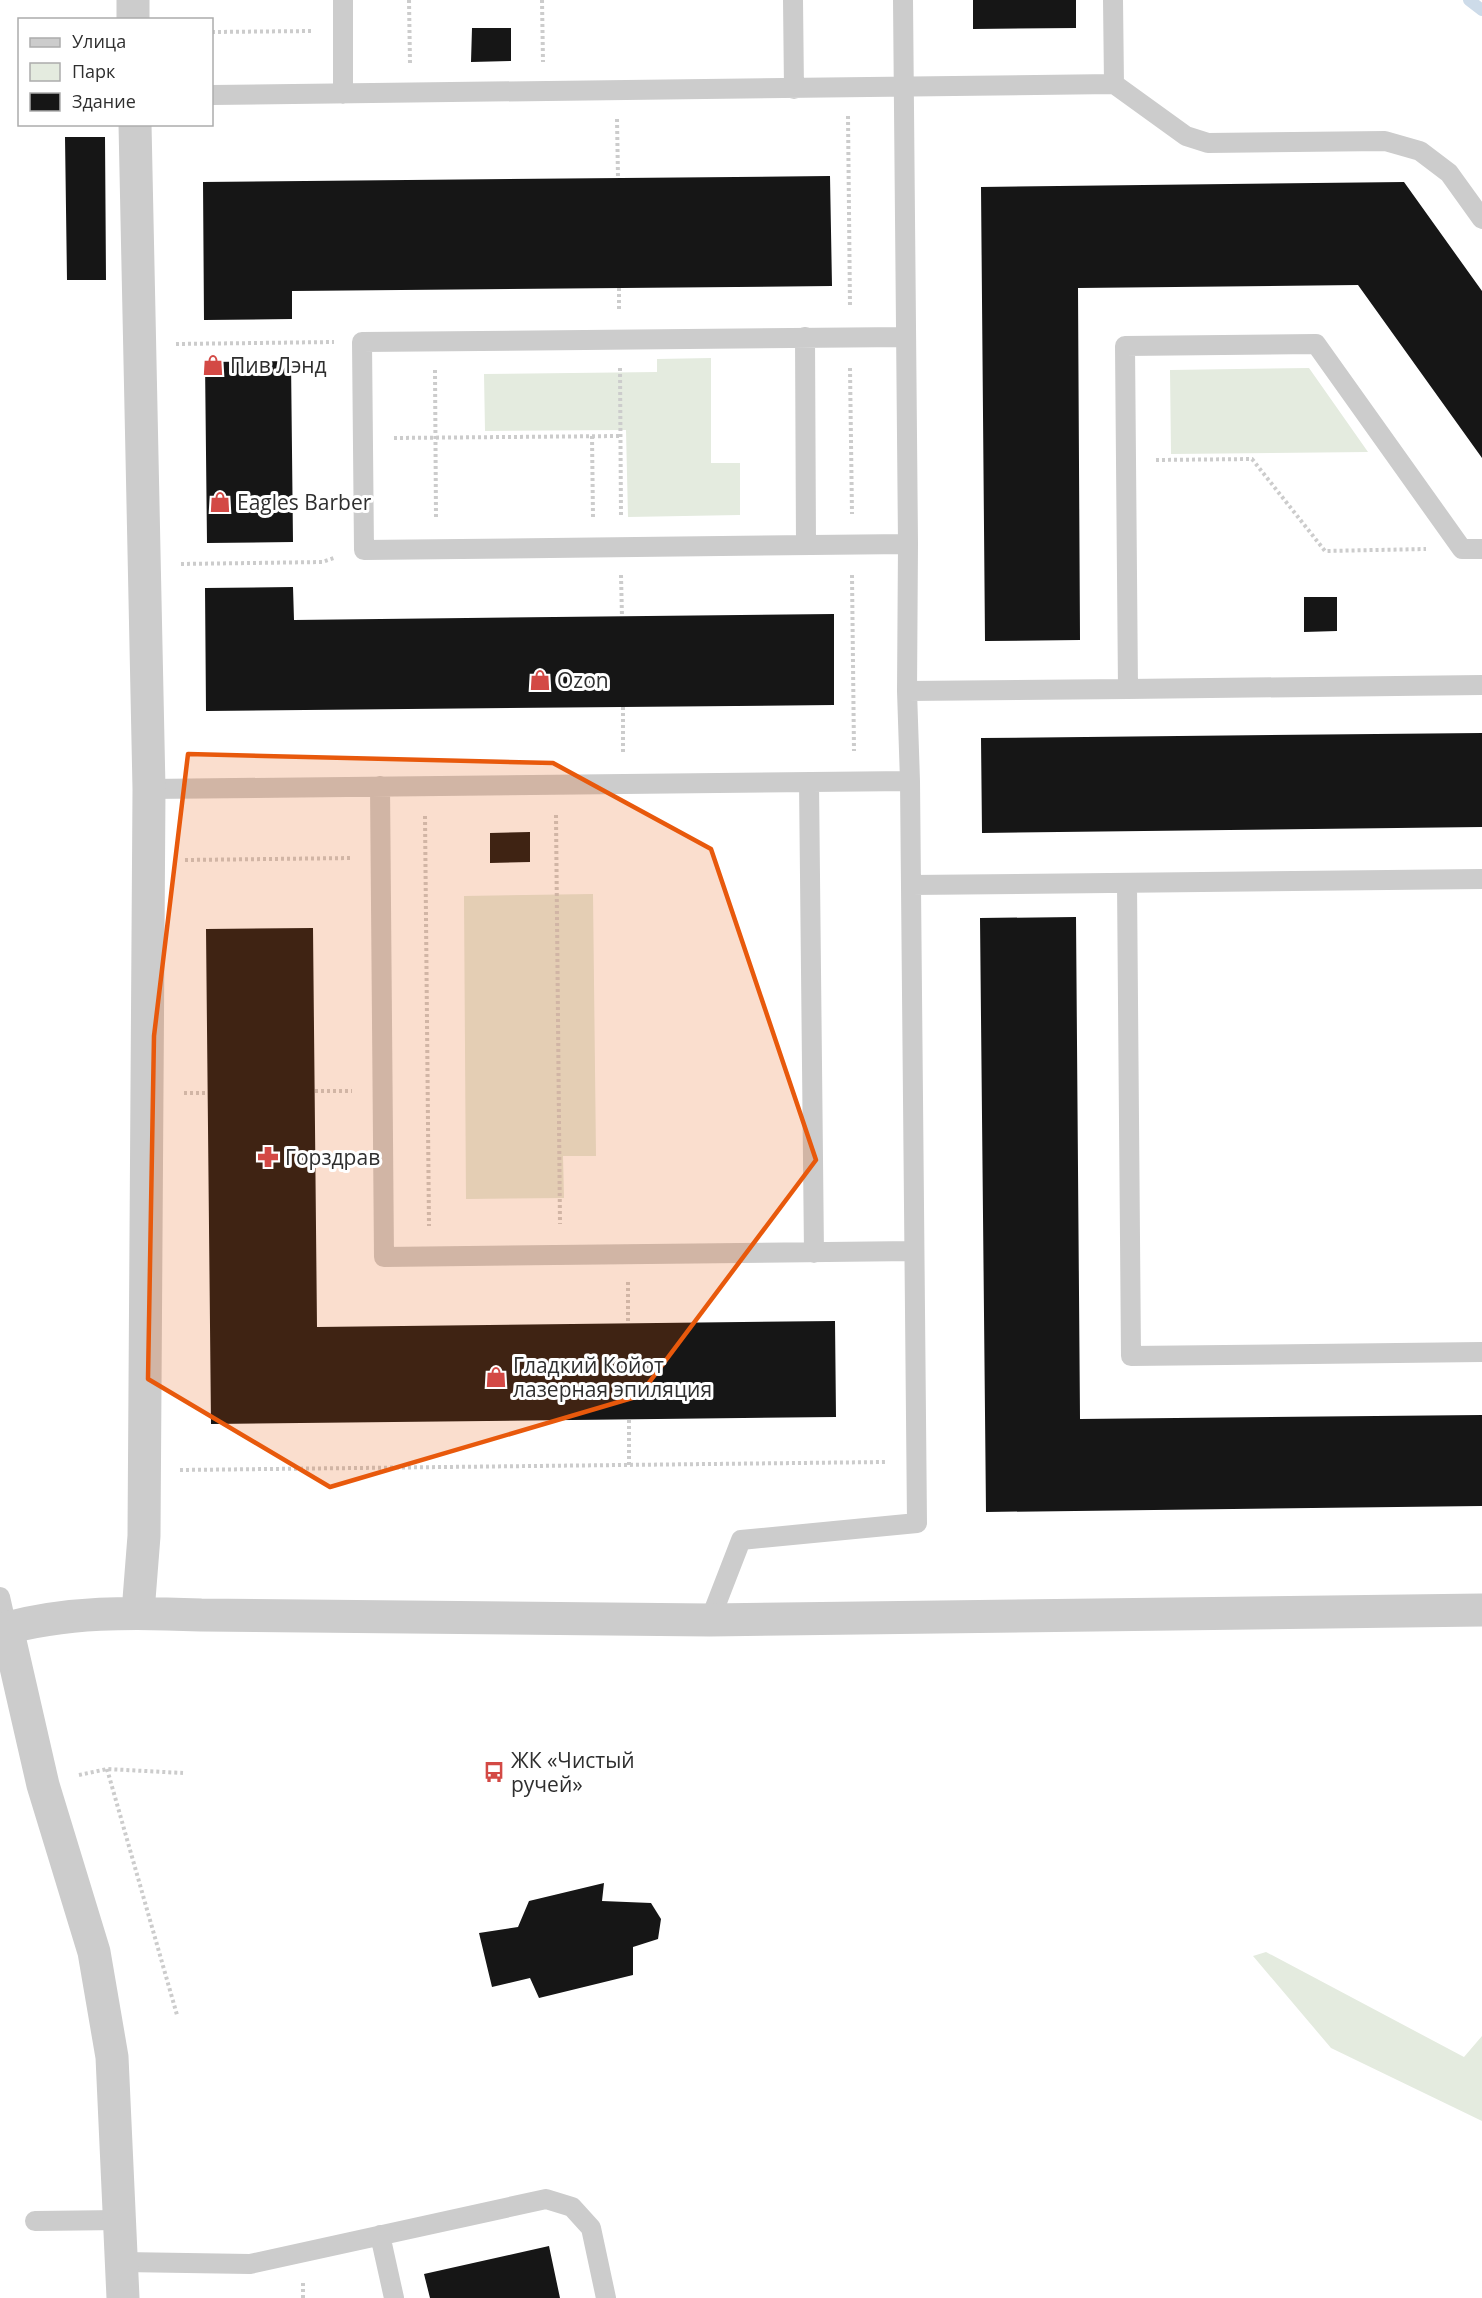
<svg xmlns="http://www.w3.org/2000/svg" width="1482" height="2298" font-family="'Open Sans',sans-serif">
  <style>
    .green { fill: #e4ebdf }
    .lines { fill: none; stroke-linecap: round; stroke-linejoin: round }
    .stream { stroke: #cddbe9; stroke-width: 12 }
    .building { fill: #161616 }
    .path { stroke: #ccc; stroke-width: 4; stroke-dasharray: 3 3; stroke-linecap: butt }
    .lane { stroke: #ccc; stroke-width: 20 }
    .street { stroke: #ccc; stroke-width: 33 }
    .marked { fill: #e8590c; fill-opacity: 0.2; stroke: #e8590c; stroke-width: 4.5; stroke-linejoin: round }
    .labels { text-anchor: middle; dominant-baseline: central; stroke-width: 6; stroke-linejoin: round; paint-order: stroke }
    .poi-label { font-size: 21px; fill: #2f2f2f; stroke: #fff; text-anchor: start }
  </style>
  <rect width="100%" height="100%" fill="#fff"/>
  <!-- green -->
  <path class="green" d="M711,358v105h29v52l-112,2 -2,-87 -141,1 -1,-57 173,-2v-13z
    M1309,368l59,84 -197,2 -1,-84z
    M593,894l3,262h-33l1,42 -98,1 -2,-303z
    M1266,1952l198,105 18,-21v85l-151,-73 -78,-92z"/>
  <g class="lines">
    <!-- stream -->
    <path class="stream" d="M1469,0l13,10"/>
  </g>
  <!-- building -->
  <path class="building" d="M973,0h103v28l-103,1z
    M472,28h39v33l-40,1z
    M65,137h40l1,143h-39z
    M830,176l2,110 -540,5v28l-88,1 -1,-138z
    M1404,182l78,109v167l-124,-173 -280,3 2,352 -95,1 -4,-454z
    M291,361l2,181 -86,1 -2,-181z
    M293,587l1,33 540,-6v91l-628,6 -1,-123z
    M1304,597h33v34l-33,1z
    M1482,733v94l-500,6 -1,-95z
    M530,832v30l-40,1v-30z
    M1076,917l4,502 402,-4v91l-496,6 -6,-594z
    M313,928l4,399 518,-6 1,96 -625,7 -5,-495z
    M604,1883l-2,18 49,2 10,16 -3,20 -25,8v28l-94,23 -9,-20 -38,9 -13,-54 39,-6 11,-26z
    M549,2246l11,52h-130l-6,-24z"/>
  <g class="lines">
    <!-- path -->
    <path class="path" d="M409,0l1,63
      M542,0l1,62
      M212,32l100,-1
      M848,116l2,191
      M617,119l1,59
      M619,288v22
      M176,344l158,-2
      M620,368l1,149
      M850,368l2,146
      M435,370l1,148
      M592,436l1,81
      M394,438l226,-2
      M1156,460l96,-1 73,92 101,-2
      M181,564l141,-2 12,-4
      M621,575l1,42
      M852,575l2,176
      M623,707v47
      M556,815l4,409
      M425,816l4,410
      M185,860l167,-2
      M315,1091h37
      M184,1093h23
      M628,1282v42
      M629,1420v45
      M180,1470l706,-8
      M107,1769l70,246
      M79,1775l28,-6 76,4
      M303,2298v-15"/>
    <!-- lane -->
    <path class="lane" d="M343,0v94
      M793,0l1,89
      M1113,0l1,84
      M212,95l902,-11 72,52 22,7 177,-2 35,10 29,22 33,46
      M805,337l1,208
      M906,337l-544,5 2,208 544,-6
      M1128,689l354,-4
      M907,691l221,-2 -3,-343 191,-2 146,205h20
      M809,782l5,471
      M380,786l4,471 530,-6
      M149,789l761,-8
      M1127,883l4,473 351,-4
      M911,885l571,-6
      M0,1597l7,31
      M710,1620l31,-80 176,-17 -7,-742 -3,-90 1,-147 -5,-544
      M35,2221l86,-1
      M380,2235l14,63
      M123,2262l127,2 296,-65 26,8 19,21 15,70"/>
    <!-- street -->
    <path class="street" d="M133,0v20
      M135,124l14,665 -5,747 -6,76
      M7,1628l36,157 51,167 18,105 11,241
      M0,1630c65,-19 134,-18 201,-15l509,5 772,-10"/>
  </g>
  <!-- marked area -->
  <path class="marked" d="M188,754l365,9 158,86 105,311 -177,236 -309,91 -182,-108 6,-343z"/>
  <!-- icons -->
  <defs>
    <symbol id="shop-bare" viewBox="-9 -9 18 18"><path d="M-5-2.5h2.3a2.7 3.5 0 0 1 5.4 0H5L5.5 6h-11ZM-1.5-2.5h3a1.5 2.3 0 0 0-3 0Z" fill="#d34945" stroke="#fff" stroke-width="2.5" paint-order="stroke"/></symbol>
    <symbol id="pharmacy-bare" viewBox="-9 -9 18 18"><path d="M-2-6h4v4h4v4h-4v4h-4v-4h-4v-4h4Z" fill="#d34945" stroke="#fff" stroke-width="2.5" paint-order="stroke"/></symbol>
    <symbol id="bus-bare" viewBox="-9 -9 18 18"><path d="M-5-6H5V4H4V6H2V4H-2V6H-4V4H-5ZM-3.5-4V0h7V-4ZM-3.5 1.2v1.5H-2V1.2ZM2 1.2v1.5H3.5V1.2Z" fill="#d34945" stroke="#fff" stroke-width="2.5" paint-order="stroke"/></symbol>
  </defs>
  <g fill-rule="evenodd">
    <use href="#shop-bare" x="198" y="350" width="30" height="30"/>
    <use href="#shop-bare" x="205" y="487" width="30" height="30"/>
    <use href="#shop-bare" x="525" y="665" width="30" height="30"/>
    <use href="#pharmacy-bare" x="253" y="1142" width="30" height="30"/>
    <use href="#shop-bare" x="481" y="1362" width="30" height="30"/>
    <use href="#bus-bare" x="479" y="1757" width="30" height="30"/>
  </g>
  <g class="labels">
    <!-- poi labels -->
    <g class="poi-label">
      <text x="230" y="365">Пив Лэнд</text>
      <text x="237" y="502">Eagles Barber</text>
      <text x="557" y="680">Ozon</text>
      <text x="285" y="1157">Горздрав</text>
      <text x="513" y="1365">Гладкий Койот<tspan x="513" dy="24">лазерная эпиляция</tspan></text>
      <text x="511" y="1760">ЖК «Чистый<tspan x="511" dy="24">ручей»</tspan></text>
    </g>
  </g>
  <!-- legend -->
  <rect x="18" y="18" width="195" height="108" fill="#ffffff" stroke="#acacac" stroke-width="1.5"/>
  <rect x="30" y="38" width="30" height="9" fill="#cccccc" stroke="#acacac" stroke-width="1.5"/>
  <text x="72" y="48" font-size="18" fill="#2f2f2f">Улица</text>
  <rect x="30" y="63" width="30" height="18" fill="#e4ebdf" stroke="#acacac" stroke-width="1.5"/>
  <text x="72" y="78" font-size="18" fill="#2f2f2f">Парк</text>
  <rect x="30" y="93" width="30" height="18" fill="#161616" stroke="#acacac" stroke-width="1.5"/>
  <text x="72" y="108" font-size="18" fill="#2f2f2f">Здание</text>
</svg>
